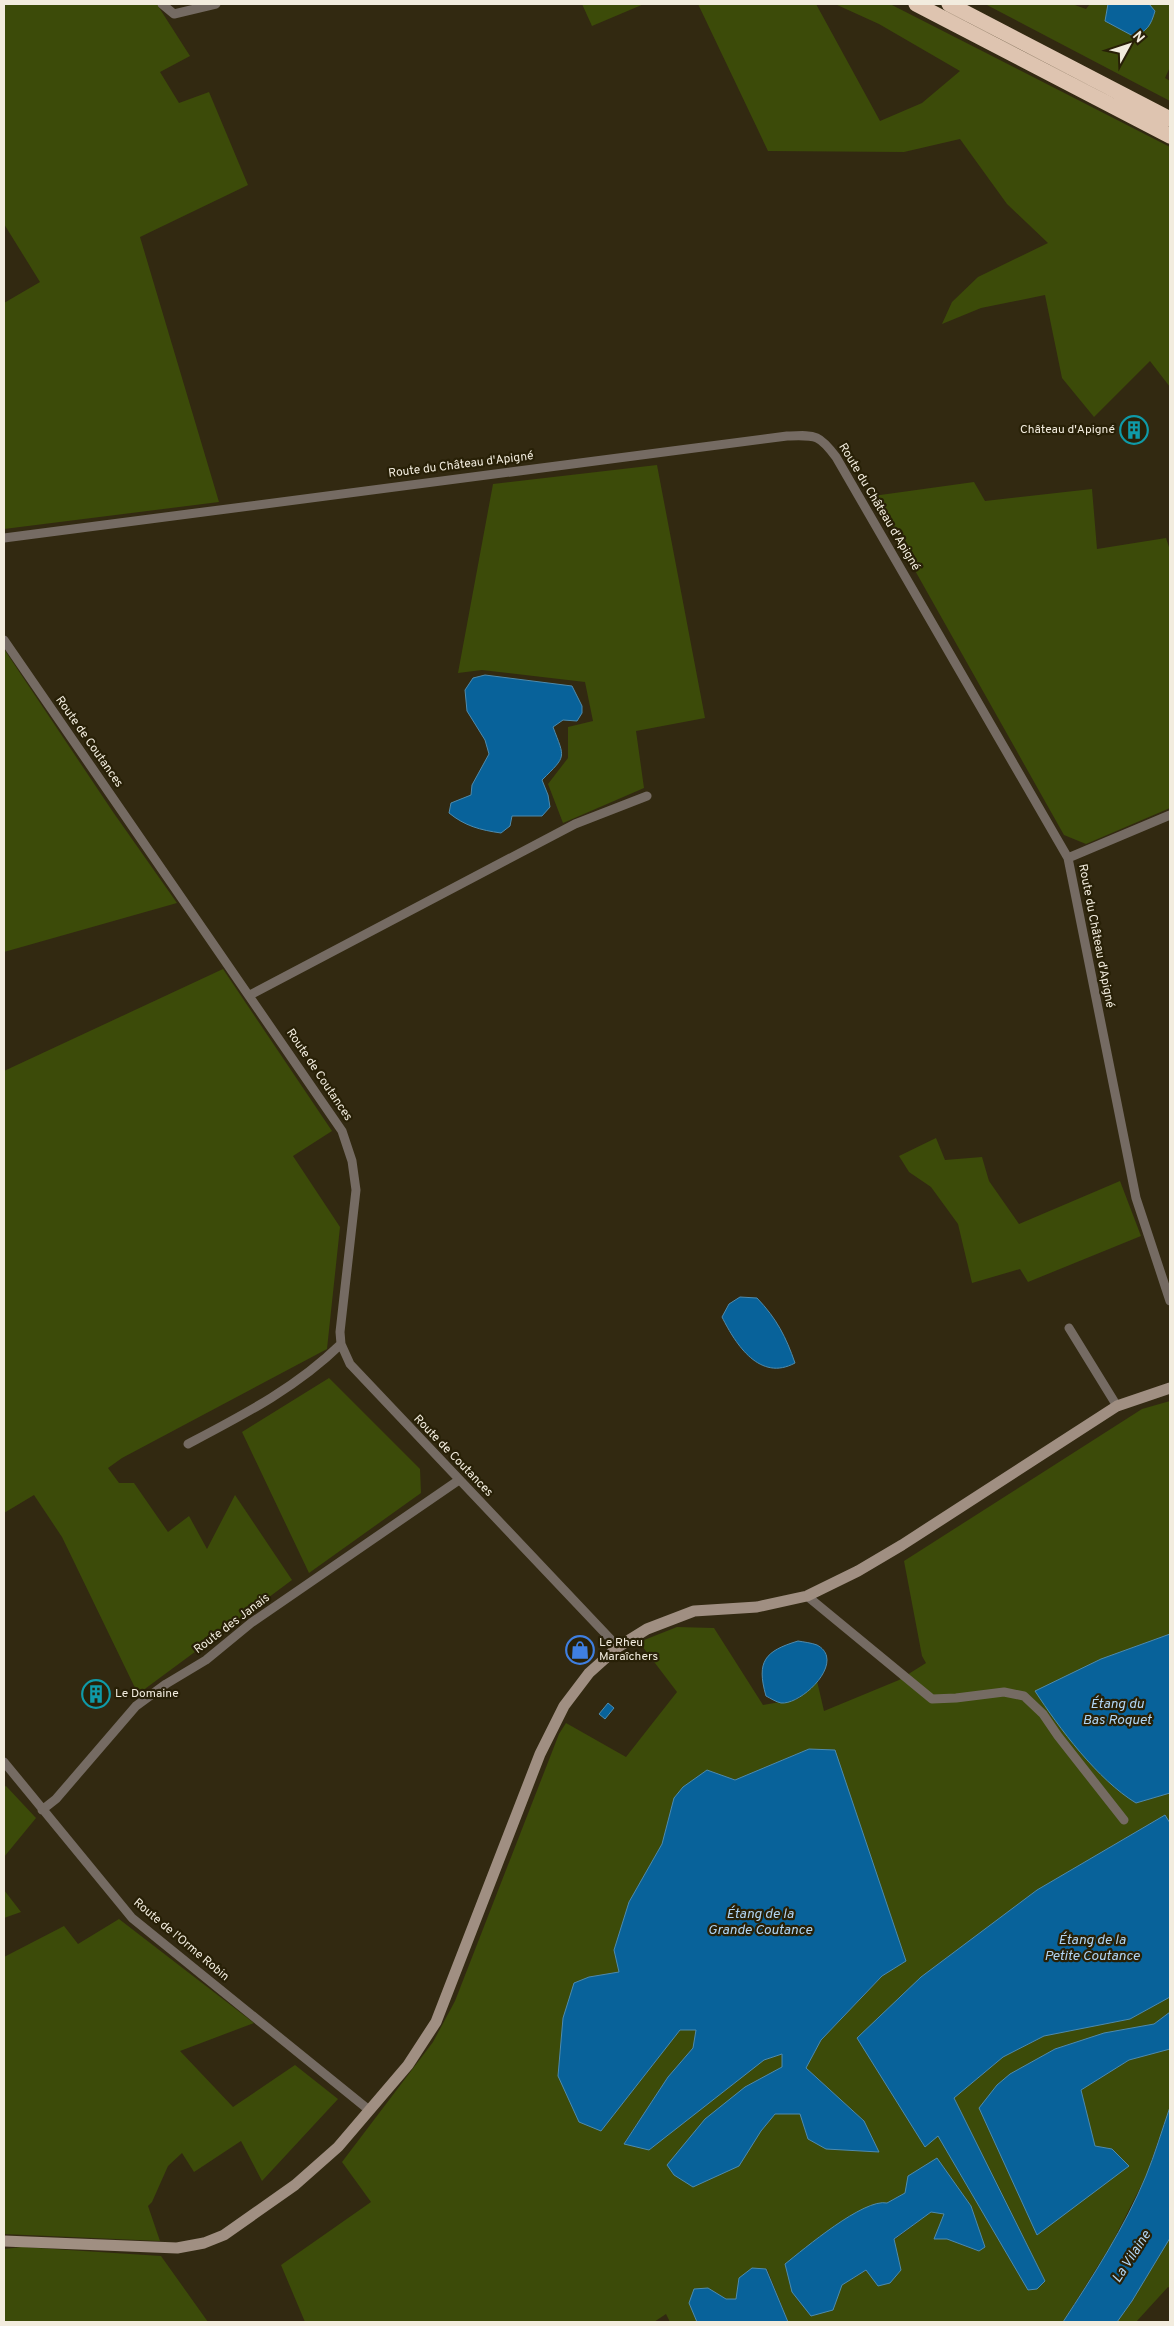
<svg xmlns="http://www.w3.org/2000/svg" width="1174" height="2326" font-family="Overpass,sans-serif">
  <style>
    .green { fill: #3c4b09; fill-rule: evenodd }
    .water { fill: #08629a; stroke: #4e8bae }
    .lines { fill: none; stroke-linecap: round; stroke-linejoin: round }
    .street { stroke: #756b63; stroke-width: 9 }
    .secondary { stroke: #a08f82; stroke-width: 11 }
    .highway { stroke: #dec4b0; stroke-width: 15 }
    .labels { text-anchor: middle; dominant-baseline: central; stroke-width: 4.5; stroke-linejoin: round; paint-order: stroke }
    .poi-label { font-size: 12px; fill: #f2ecde; stroke: #282007; text-anchor: start }
    .street-label { font-size: 12px; fill: #f2ecde; stroke: #282007 }
    .water-label { font-size: 14px; font-style: italic; fill: #b0d4f3; stroke: #282007 }
  </style>
  <rect width="100%" height="100%" fill="#322911"/>
  <!-- green -->
  <path class="green" d="M4,4h156l-2,2 32,50 -30,16 19,31 30,-11 39,93 -108,52 79,265 -215,27v-226l36,-21 -36,-58z
    M582,4h62l-52,22z
    M698,4h118l64,117 42,-18 38,-32 -81,-47 -44,-20h55l280,143v240l-20,-26 -56,56 -32,-39 -17,-83 -64,13 -39,16 10,-22 26,-25 70,-34 -41,-39 -47,-65 -56,13 -136,-1z
    M985,4h87l14,5 4,-5h18l-3,17 28,15 21,-24 -5,-8h21v63l-5,11 5,3v20z
    M657,465l48,253 -69,13 8,57 -81,35 -15,-39 20,-26v-31l25,-6 -8,-39 -103,-12 -24,3 35,-189z
    M974,482l11,19 107,-12 5,60 69,-11 4,12v258l-84,36 -22,-9 -191,-339z
    M4,649l109,163 64,91 -173,49z
    M223,969l109,162 -39,25 47,71 -13,122 -205,109 -14,10 11,15h15l34,49 21,-16 18,33 28,-54 57,85 -154,114 -76,-157 -28,-42 -30,18v-442z
    M936,1138l9,22 37,-3 7,24 30,43 101,-43 21,55 -113,46 -8,-13 -48,14 -14,-59 -27,-37 -22,-15 -10,-16z
    M329,1378l91,91 1,24 -112,80 -67,-141z
    M1170,1401v233l-69,25 35,144 34,-10v30l-5,-8 -128,75 -116,87 5,169 12,-11 90,154 17,-8 -91,-183 49,-41 41,-21 86,-17 40,-22v15l-16,12 -50,9 -49,16 -53,111 110,-11 -17,-3 -14,-56 48,-30 41,-11v58l-24,69 -35,69 -48,77h-275l-21,-53 -28,9 -2,21h-11l-18,-11 -19,15 8,19h-27l-4,-8 -12,8h-349l-24,-57 90,-63 -29,-40 91,-120 22,-41 104,-267 7,-11 60,34 51,-65 -38,-50 38,-15 37,1 49,77 35,-6 19,-18 7,30 75,-31 27,-17 -4,-7 -18,-95 238,-152zM809,1749l62,113 35,99 -24,15 -61,64 -15,28 58,53 -56,18 -8,-25h-25l-14,17 -16,-44 37,-20v-13l-18,6 -140,83 44,-66 25,-29 3,-18h-16l-79,101 -43,-55 5,-58 26,-41 30,-5 -5,-22 15,-48 33,-58 12,-46 9,-10 24,-18 28,10zM937,2158l34,48 14,41 -7,4 -31,-12h-12l9,-25 -13,-2 -37,28 7,30h-34l-25,15 45,-82 18,-10z
    M6,1786l30,32 -32,39v-70z
    M4,1890l17,22 -17,6z
    M119,1919l135,104 -74,28 53,56 62,-42 43,34 -76,82 -21,-40 -47,31 -12,-19 -14,13 -16,36 -4,4 12,35 -156,-7v-277l60,-31 14,18z
    M1170,2238v50l-2,-1 -32,35h-19l15,-21z
    M22,2247l139,9 47,66h-204v-73z"/>
  <!-- water -->
  <path class="water" d="M1108,4h41l6,7c-4,14 -8,21 -22,25l-28,-15z
    M485,675l87,11 10,20v7l-5,8 -14,-1 -10,7c12,32 14,28 -11,53l6,15 2,12 -8,9h-30l-2,10 -9,7c-21,-3 -36,-7 -52,-20l2,-10 20,-8 1,-10 17,-31 -4,-14 -18,-29 -2,-21 8,-12z
    M740,1297l17,1c20,21 29,39 38,65 -35,19 -59,-18 -73,-46l7,-13z
    M1170,1634v159l-34,10c-38,-23 -77,-75 -101,-112l66,-32z
    M798,1641c6,1 14,2 19,4 30,16 -15,60 -36,58 -5,-1 -11,-5 -15,-7 -10,-35 -1,-45 32,-55z
    M608,1703l6,5 -9,11 -6,-5z
    M809,1749l26,1 71,211 -24,15 -61,64 -15,28 58,53 15,31 -53,-3 -18,-10 -8,-25h-25l-14,17 -22,35 -46,21 -19,-12 -7,-10 38,-46 40,-32 37,-20v-13l-18,6 -115,90 -25,-6 44,-67 25,-29 3,-18h-16l-79,101 -22,-9 -21,-46 5,-58 11,-35 15,-6 30,-5 -5,-22 15,-48 33,-58 12,-46 9,-11 24,-17 28,10z
    M1165,1815l5,8v174l-40,22 -86,17 -41,21 -49,41 91,183 -8,8 -9,1 -90,-154 -13,11 -68,-109 64,-61 116,-87z
    M1170,2012v37l-41,11 -48,30 14,56 17,3 17,17 -92,69 -58,-127 18,-23 13,-11 45,-25 49,-16 50,-9z
    M1170,2107v131l-38,63 -15,21h-54c30,-46 62,-95 83,-146 9,-22 16,-46 24,-69z
    M937,2158l34,48 14,41 -6,4 -32,-12h-13l10,-25 -13,-2 -37,27 7,31 -11,13 -12,3 -12,-16 -24,15 -9,25 -22,6 -19,-24 -7,-28c19,-15 79,-66 102,-61l18,-10 3,-17z
    M752,2268l14,1 22,53h-91l-8,-19 5,-14 14,-1 18,11h10l3,-21z"/>
  <g class="lines">
    <!-- street -->
    <path class="street" d="M162,4l12,10 42,-10
      M4,538l783,-102c29,-1 32,-2 49,21l232,401 68,340 34,103
      M4,640l338,491 10,30 4,29 -16,142 1,12 9,20 268,283
      M1068,858l102,-43
      M250,995l325,-171 72,-28
      M1069,1328l48,78
      M188,1444c55,-29 108,-56 153,-100
      M807,1596l125,103 24,-1 48,-6 20,4 19,18 15,22 66,84
      M4,1762l128,156 237,192
      M42,1810l14,-11 80,-93 30,-22 40,-24 45,-37 208,-143"/>
    <!-- secondary -->
    <path class="secondary" d="M4,2241l173,7 27,-5 20,-8 71,-50 43,-38 70,-82 28,-43 104,-268 24,-48 25,-33 29,-26 29,-18 47,-18 63,-4 50,-11 51,-25 44,-26 215,-139 53,-18"/>
    <!-- highway -->
    <path class="highway" d="M916,4l254,132
      M949,4l221,115"/>
  </g>
  <!-- icons -->
  <defs>
    <symbol id="building-ring" viewBox="-11 -11 22 22"><circle r="9.5" fill="#282007" stroke="#0f9aa8" stroke-width="1.5"/><path d="M-4-6H4V6H1V3H-1V6H-4ZM-2.5-4.3h1.7v1.8h-1.7ZM.8-4.3h1.7v1.8H.8ZM-2.5-1h1.7V.8h-1.7ZM.8-1h1.7V.8H.8Z" fill="#0f9aa8"/></symbol>
    <symbol id="shop-ring" viewBox="-11 -11 22 22"><circle r="9.5" fill="#282007" stroke="#3f7fe0" stroke-width="1.5"/><path d="M-5-2.5h2.3a2.7 3.5 0 0 1 5.4 0H5L5.5 6h-11ZM-1.5-2.5h3a1.5 2.3 0 0 0-3 0Z" fill="#3f7fe0"/></symbol>
  </defs>
  <g fill-rule="evenodd">
    <use href="#building-ring" x="1118" y="414" width="32" height="32"/>
    <use href="#shop-ring" x="564" y="1634" width="32" height="32"/>
    <use href="#building-ring" x="80" y="1678" width="32" height="32"/>
  </g>
  <g class="labels">
    <!-- poi labels -->
    <g class="poi-label">
      <text x="1115" y="430" text-anchor="end">Château d'Apigné</text>
      <text x="599" y="1643">Le Rheu<tspan x="599" dy="14">Maraîchers</tspan></text>
      <text x="115" y="1694">Le Domaine</text>
    </g>
    <!-- street labels -->
    <g class="street-label">
      <text transform="translate(461 465) rotate(-7)">Route du Château d'Apigné</text>
      <text transform="translate(879 507) rotate(59)">Route du Château d'Apigné</text>
      <text transform="translate(89 742) rotate(55)">Route de Coutances</text>
      <text transform="translate(1096 936) rotate(79)">Route du Château d'Apigné</text>
      <text transform="translate(319 1075) rotate(56)">Route de Coutances</text>
      <text transform="translate(453 1456) rotate(46)">Route de Coutances</text>
      <text transform="translate(232 1624) rotate(-37)">Route des Janais</text>
      <text transform="translate(181 1940) rotate(40)">Route de l'Orme Robin</text>
    </g>
    <!-- water labels -->
    <g class="water-label">
      <text x="1117" y="1704">Étang du<tspan x="1117" dy="16">Bas Roquet</tspan></text>
      <text x="760" y="1914">Étang de la<tspan x="760" dy="16">Grande Coutance</tspan></text>
      <text x="1092" y="1940">Étang de la<tspan x="1092" dy="16">Petite Coutance</tspan></text>
      <text transform="translate(1132 2257) rotate(-57)">La Vilaine</text>
    </g>
  </g>
  <!-- border -->
  <rect width="1174" height="2326" fill="none" stroke="#f2ecde" stroke-width="10"/>
  <!-- north arrow -->
  <g transform="translate(1129 45) rotate(50)" stroke="#282007" stroke-width="4" paint-order="stroke">
  <path d="M0-4L9 19L0 12L-9 19Z" fill="#f2ecde"/>
  <text y="-8" font-size="14" font-weight="bold" text-anchor="middle" fill="#f2ecde">N</text>
  </g>
</svg>
